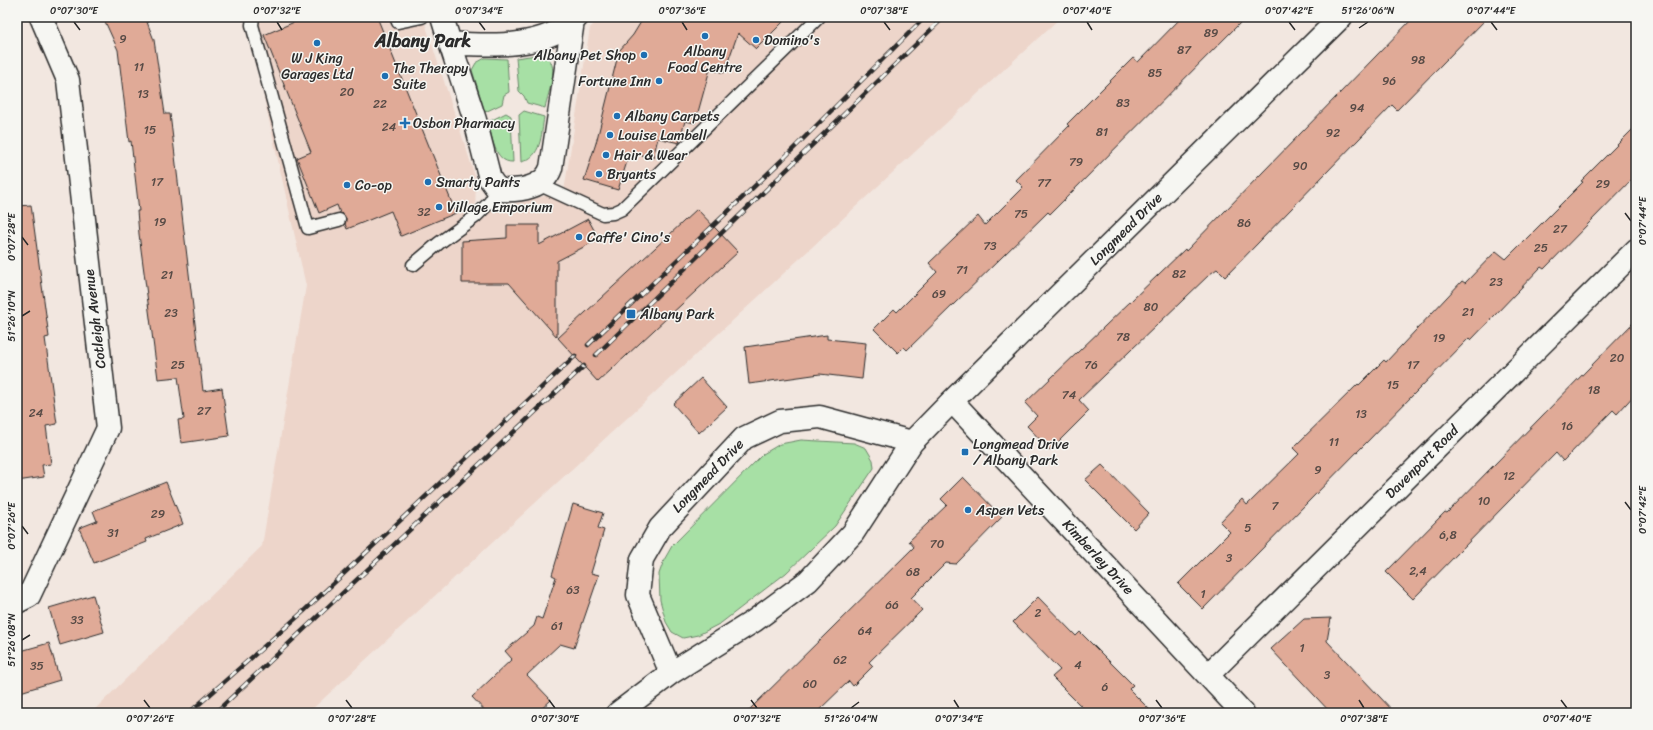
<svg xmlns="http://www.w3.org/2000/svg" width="1653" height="730" font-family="Sriracha,sans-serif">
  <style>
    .built { fill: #edd5ca }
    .green { fill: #a7e0a5; stroke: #698668 }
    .building { fill: #e0aa97; stroke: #2b2b2b }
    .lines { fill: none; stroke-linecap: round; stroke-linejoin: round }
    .service-casing { stroke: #2b2b2b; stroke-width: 15 }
    .minor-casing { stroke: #2b2b2b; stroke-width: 25 }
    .service { stroke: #f6f6f2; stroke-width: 12 }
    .minor { stroke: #f6f6f2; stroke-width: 22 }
    .rail-casing { stroke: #2b2b2b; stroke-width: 4.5 }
    .rail { stroke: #f6f6f2; stroke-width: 3; stroke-dasharray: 9; stroke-linecap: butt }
    .ticks { fill: none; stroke: #2b2b2b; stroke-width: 1.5 }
    .poi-dot { fill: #1f6fb2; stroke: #f6f6f2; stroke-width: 1.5 }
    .labels { text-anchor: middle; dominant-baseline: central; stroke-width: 3; stroke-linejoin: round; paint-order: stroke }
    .number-label { font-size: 12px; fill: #584b46 }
    .poi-label { font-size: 14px; fill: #2b2b2b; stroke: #f6f6f2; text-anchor: start }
    .street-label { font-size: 14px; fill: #2b2b2b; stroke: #f6f6f2 }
    .district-label { font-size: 18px; font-weight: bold; fill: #2b2b2b; stroke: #f6f6f2 }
    .neatline { fill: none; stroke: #2b2b2b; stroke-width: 1.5 }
    .ticks-label { font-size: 10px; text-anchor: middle; fill: #2b2b2b }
  </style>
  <rect width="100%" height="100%" fill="#f2e7e0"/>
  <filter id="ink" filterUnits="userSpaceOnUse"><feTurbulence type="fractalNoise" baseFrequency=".025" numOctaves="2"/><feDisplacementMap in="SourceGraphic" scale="8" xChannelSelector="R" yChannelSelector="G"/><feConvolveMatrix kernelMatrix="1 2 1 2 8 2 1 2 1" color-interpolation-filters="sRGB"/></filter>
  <g filter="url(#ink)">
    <!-- built -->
    <path class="built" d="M246,17h177l53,162 -1,35 89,-23 26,-163 10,-11h461l-753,696h-217l171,-167 44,-260z"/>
    <!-- green -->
    <path class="green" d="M543,54c19,10 5,37 2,54l-18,-5 -3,-7 -5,-5 -3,-33z
      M485,58l22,1 2,33 -5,3 -2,9 -17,8 -13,-42 4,-7z
      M524,111l20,6c-3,18 -2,40 -23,45l-2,-47z
      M506,113l5,3 2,46c-19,1 -21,-27 -25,-40z
      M801,440l53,3 12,5 7,12 1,8 -39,58 -49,47 -65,50 -23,12 -15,3 -11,-6 -6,-10 -6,-22 -1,-26 5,-14 8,-14 91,-92 17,-10z"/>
    <!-- building -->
    <path class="building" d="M103,17h42l9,23 11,74h5l33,277 19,-3 7,48 -48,7 -3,-23 6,-1 -6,-42 -20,2 -19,-145 -2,-23h2l-8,-70 -2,1 -11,-92z
      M306,17h71l79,196 -55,23 -10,-25 -44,18 -2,-5 1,-6 -6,-5 -3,-8 -18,8 -22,-55 14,-6 -47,-117z
      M644,17h144l-32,32 -18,-16 -14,40 -14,-4 -15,54 -10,-2 -6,22 -21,-5 -5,20 -23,-6 -12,38 -34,-10 12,-37 23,-92 14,-16z
      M1182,17h64l-196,197 -2,-2 -141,138 -3,-3 -6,6 -24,-24 20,-20 3,3 40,-40 -8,-9 49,-47 7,9 38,-38 -7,-7 53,-54 -2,-2 66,-66 5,4z
      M1414,17h74l-91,93 -5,-5 -167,172 -8,-8 -7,5 -131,126 10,11 -39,39 -23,-24 10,-10 -12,-13 160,-154 1,2z
      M1636,126v49l-92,94 -3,-2 -70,73 -2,-2 -266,271 -25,-25 52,-52 -10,-10 22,-23 5,6 52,-51 -6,-6 65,-64 1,1 25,-25 2,2 76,-81 3,2 31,-32 10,8 77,-77 -2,-1z
      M31,205l18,132 -4,1 12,86 -11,2 5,38 -9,1 2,12 -27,4v-275z
      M697,209l41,43 -140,130 -40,-44z
      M588,219l11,20 -42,22v76l-48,-54h-47v-42l45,-3v-13h32v20z
      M1636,320v73l-19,21 -4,-4 -50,51 -7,-8 -143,146 -27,-27 59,-60 2,1z
      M827,335v4l39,4 -4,36 -42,-5 -71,10 -4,-37z
      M701,378l26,29 -28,26 -26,-29z
      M1102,465l47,48 -15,16 -49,-49z
      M963,477l39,40 -46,47 -10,-1 -35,35 11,12 -53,52 4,4 -20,20 -4,-5 -33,32h-70l168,-166 -5,-6 38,-36 -6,-6z
      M166,482l17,42 -37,15 1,3 -53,21 -15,-35 18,-7 -4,-10z
      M573,504l30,9 -5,15 6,2 -13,43 8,2 -25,73 -14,-4 -33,31 24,25 -14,13h-50l-15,-16 40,-38 -7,-8 29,-25 3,-9 5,2 14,-42 -4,-2z
      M93,595l11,37 -44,13 -11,-37z
      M1038,597l38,39 4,-4 53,53 -4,4 24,24h-65l-36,-36 8,-7 -47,-48z
      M1331,618l-4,23 68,72h-64l-60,-64 33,-30z
      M49,643l11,37 -43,13v-41z"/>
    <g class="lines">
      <defs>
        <path id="service" d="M253,17l-1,8 56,203 31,-8
          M396,17l2,5 24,-5
          M538,184l65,30 10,-1 9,-4 197,-192
          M413,265l26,-22 36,-26 15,-15 8,-13"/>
        <path id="minor" d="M442,17l8,26c41,3 96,6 127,-26
          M450,43l25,77 15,59 5,7 6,4c19,1 43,-2 50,-22l22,-147
          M952,401l291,312
          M17,602l12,-6 79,-168 -40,-348 -27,-63
          M671,673l-33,-78 4,-36 18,-31 84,-90 36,-17 40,-4 92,25
          M1208,675l428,-425
          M618,713l53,-40 83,-52 54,-40 45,-48 59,-91 40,-41 389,-384"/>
      </defs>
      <!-- service casing -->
      <use href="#service" class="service-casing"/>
      <!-- minor casing -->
      <use href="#minor" class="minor-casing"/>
      <!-- service -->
      <use href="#service" class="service"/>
      <!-- minor -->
      <use href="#minor" class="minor"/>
      <defs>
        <path id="rail" d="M588,345l194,-185 143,-143
          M596,355l348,-338
          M189,713l115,-102 271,-255
          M215,713l369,-347"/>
      </defs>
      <!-- rail casing -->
      <use href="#rail" class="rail-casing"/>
      <!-- rail -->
      <use href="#rail" class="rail"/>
    </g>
  </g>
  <!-- ticks -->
  <path class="ticks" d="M74,22l6,8M277,22l5,8M479,22l6,8M682,22l5,8M884,22l6,8M1087,22l5,8M1289,22l6,8M1491,22l6,8M1359,28l9,-6M1625,213l6,8M22,237l6,8M22,316l8,-5M1625,502l6,8M22,526l6,8M22,640l8,-5M144,700l6,8M346,700l6,8M549,700l6,8M751,700l6,8M954,700l5,8M1156,700l6,8M1359,700l5,8M1561,700l6,8M851,708l8,-6"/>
  <!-- markers -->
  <g class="poi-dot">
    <circle cx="705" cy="36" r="4"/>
    <circle cx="756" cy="40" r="4"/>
    <circle cx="317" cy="43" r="4"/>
    <circle cx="644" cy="55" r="4"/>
    <circle cx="385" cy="76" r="4"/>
    <circle cx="659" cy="81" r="4"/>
    <circle cx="617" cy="116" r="4"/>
    <path d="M403 117h4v4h4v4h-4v4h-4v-4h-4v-4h4z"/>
    <circle cx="610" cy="135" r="4"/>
    <circle cx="606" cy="155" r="4"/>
    <circle cx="599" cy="174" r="4"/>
    <circle cx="428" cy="182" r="4"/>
    <circle cx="347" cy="185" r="4"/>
    <circle cx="439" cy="207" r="4"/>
    <circle cx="579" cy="237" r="4"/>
    <rect x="626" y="309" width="10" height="10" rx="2"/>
    <rect x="961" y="448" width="8" height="8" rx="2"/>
    <circle cx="968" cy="510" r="4"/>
  </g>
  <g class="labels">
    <!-- number labels -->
    <g class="number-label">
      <text x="1211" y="33">89</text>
      <text x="123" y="39">9</text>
      <text x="1184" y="50">87</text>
      <text x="1418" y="60">98</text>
      <text x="139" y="67">11</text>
      <text x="1155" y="73">85</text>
      <text x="1389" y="81">96</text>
      <text x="347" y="92">20</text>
      <text x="143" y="94">13</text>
      <text x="1123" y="103">83</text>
      <text x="380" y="104">22</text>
      <text x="1357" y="108">94</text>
      <text x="389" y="127">24</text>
      <text x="150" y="130">15</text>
      <text x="1102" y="132">81</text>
      <text x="1333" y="133">92</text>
      <text x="1076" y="162">79</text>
      <text x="1300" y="166">90</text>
      <text x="157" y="182">17</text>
      <text x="1044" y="183">77</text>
      <text x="1603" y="184">29</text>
      <text x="424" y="212">32</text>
      <text x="1021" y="214">75</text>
      <text x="160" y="222">19</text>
      <text x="1244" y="223">86</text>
      <text x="1560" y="229">27</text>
      <text x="990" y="246">73</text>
      <text x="1541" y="248">25</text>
      <text x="962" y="270">71</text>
      <text x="1179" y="274">82</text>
      <text x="167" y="275">21</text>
      <text x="1496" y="282">23</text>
      <text x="939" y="294">69</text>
      <text x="1151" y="307">80</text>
      <text x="1468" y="312">21</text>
      <text x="171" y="313">23</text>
      <text x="1123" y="337">78</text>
      <text x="1439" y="338">19</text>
      <text x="1617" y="358">20</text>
      <text x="178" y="365">25</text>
      <text x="1091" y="365">76</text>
      <text x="1413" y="365">17</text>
      <text x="1393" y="385">15</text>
      <text x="1594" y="390">18</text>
      <text x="1069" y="395">74</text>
      <text x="204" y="411">27</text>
      <text x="36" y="413">24</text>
      <text x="1361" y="414">13</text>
      <text x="1567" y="426">16</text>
      <text x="1334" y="442">11</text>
      <text x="1318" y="470">9</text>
      <text x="1509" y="476">12</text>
      <text x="1484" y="501">10</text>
      <text x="1275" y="506">7</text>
      <text x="158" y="514">29</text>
      <text x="1248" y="528">5</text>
      <text x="113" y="533">31</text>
      <text x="1448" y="535">6,8</text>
      <text x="937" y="544">70</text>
      <text x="1229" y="558">3</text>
      <text x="1418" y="571">2,4</text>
      <text x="913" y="572">68</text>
      <text x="573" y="590">63</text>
      <text x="1203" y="594">1</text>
      <text x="892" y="605">66</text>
      <text x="1038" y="613">2</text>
      <text x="77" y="620">33</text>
      <text x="557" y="626">61</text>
      <text x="865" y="631">64</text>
      <text x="1302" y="648">1</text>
      <text x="840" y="660">62</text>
      <text x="1078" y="665">4</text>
      <text x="37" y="666">35</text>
      <text x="1327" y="675">3</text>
      <text x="810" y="684">60</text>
      <text x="1105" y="687">6</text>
    </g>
    <!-- poi labels -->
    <g class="poi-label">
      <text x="764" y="40">Domino's</text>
      <text x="705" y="51" text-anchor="middle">Albany<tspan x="705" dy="16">Food Centre</tspan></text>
      <text x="636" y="55" text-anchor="end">Albany Pet Shop</text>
      <text x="317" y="58" text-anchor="middle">W J King<tspan x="317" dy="16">Garages Ltd</tspan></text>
      <text x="393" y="68">The Therapy<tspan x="393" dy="16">Suite</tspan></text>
      <text x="651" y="81" text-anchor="end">Fortune Inn</text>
      <text x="625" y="116">Albany Carpets</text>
      <text x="413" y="123">Osbon Pharmacy</text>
      <text x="618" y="135">Louise Lambell</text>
      <text x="614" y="155">Hair &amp; Wear</text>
      <text x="607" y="174">Bryants</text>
      <text x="436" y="182">Smarty Pants</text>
      <text x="355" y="185">Co-op</text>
      <text x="447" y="207">Village Emporium</text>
      <text x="587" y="237">Caffe' Cino's</text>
      <text x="640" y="314">Albany Park</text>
      <text x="973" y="444">Longmead Drive<tspan x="973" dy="16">/ Albany Park</tspan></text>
      <text x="976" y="510">Aspen Vets</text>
    </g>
    <!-- street labels -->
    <g class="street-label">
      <text transform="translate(1126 229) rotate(-45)">Longmead Drive</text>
      <text transform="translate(95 319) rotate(-97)">Cotleigh Avenue</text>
      <text transform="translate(1422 462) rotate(-45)">Davenport Road</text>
      <text transform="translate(708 476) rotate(-46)">Longmead Drive</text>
      <text transform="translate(1098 557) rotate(47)">Kimberley Drive</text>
    </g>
    <!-- district labels -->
    <g class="district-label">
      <text x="423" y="41">Albany Park</text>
    </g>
  </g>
  <!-- margin -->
  <rect width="1653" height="730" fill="none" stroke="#f6f6f2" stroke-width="44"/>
  <rect x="22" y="22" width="1609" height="686" class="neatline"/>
  <g class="ticks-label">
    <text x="74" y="14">0°07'30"E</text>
    <text x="277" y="14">0°07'32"E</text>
    <text x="479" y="14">0°07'34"E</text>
    <text x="682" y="14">0°07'36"E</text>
    <text x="884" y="14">0°07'38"E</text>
    <text x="1087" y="14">0°07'40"E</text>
    <text x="1289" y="14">0°07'42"E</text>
    <text x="1368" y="14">51°26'06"N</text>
    <text x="1491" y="14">0°07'44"E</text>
    <text transform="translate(1642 221) rotate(-90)" y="4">0°07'44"E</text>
    <text transform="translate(11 237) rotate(-90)" y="4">0°07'28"E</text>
    <text transform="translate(11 316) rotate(-90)" y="4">51°26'10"N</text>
    <text transform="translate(1642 510) rotate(-90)" y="4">0°07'42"E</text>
    <text transform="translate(11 526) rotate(-90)" y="4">0°07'26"E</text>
    <text transform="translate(11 640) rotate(-90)" y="4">51°26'08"N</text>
    <text x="150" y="722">0°07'26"E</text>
    <text x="352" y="722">0°07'28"E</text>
    <text x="555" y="722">0°07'30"E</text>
    <text x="757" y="722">0°07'32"E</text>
    <text x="851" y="722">51°26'04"N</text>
    <text x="959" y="722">0°07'34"E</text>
    <text x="1162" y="722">0°07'36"E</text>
    <text x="1364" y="722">0°07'38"E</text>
    <text x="1567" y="722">0°07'40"E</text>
  </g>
</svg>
